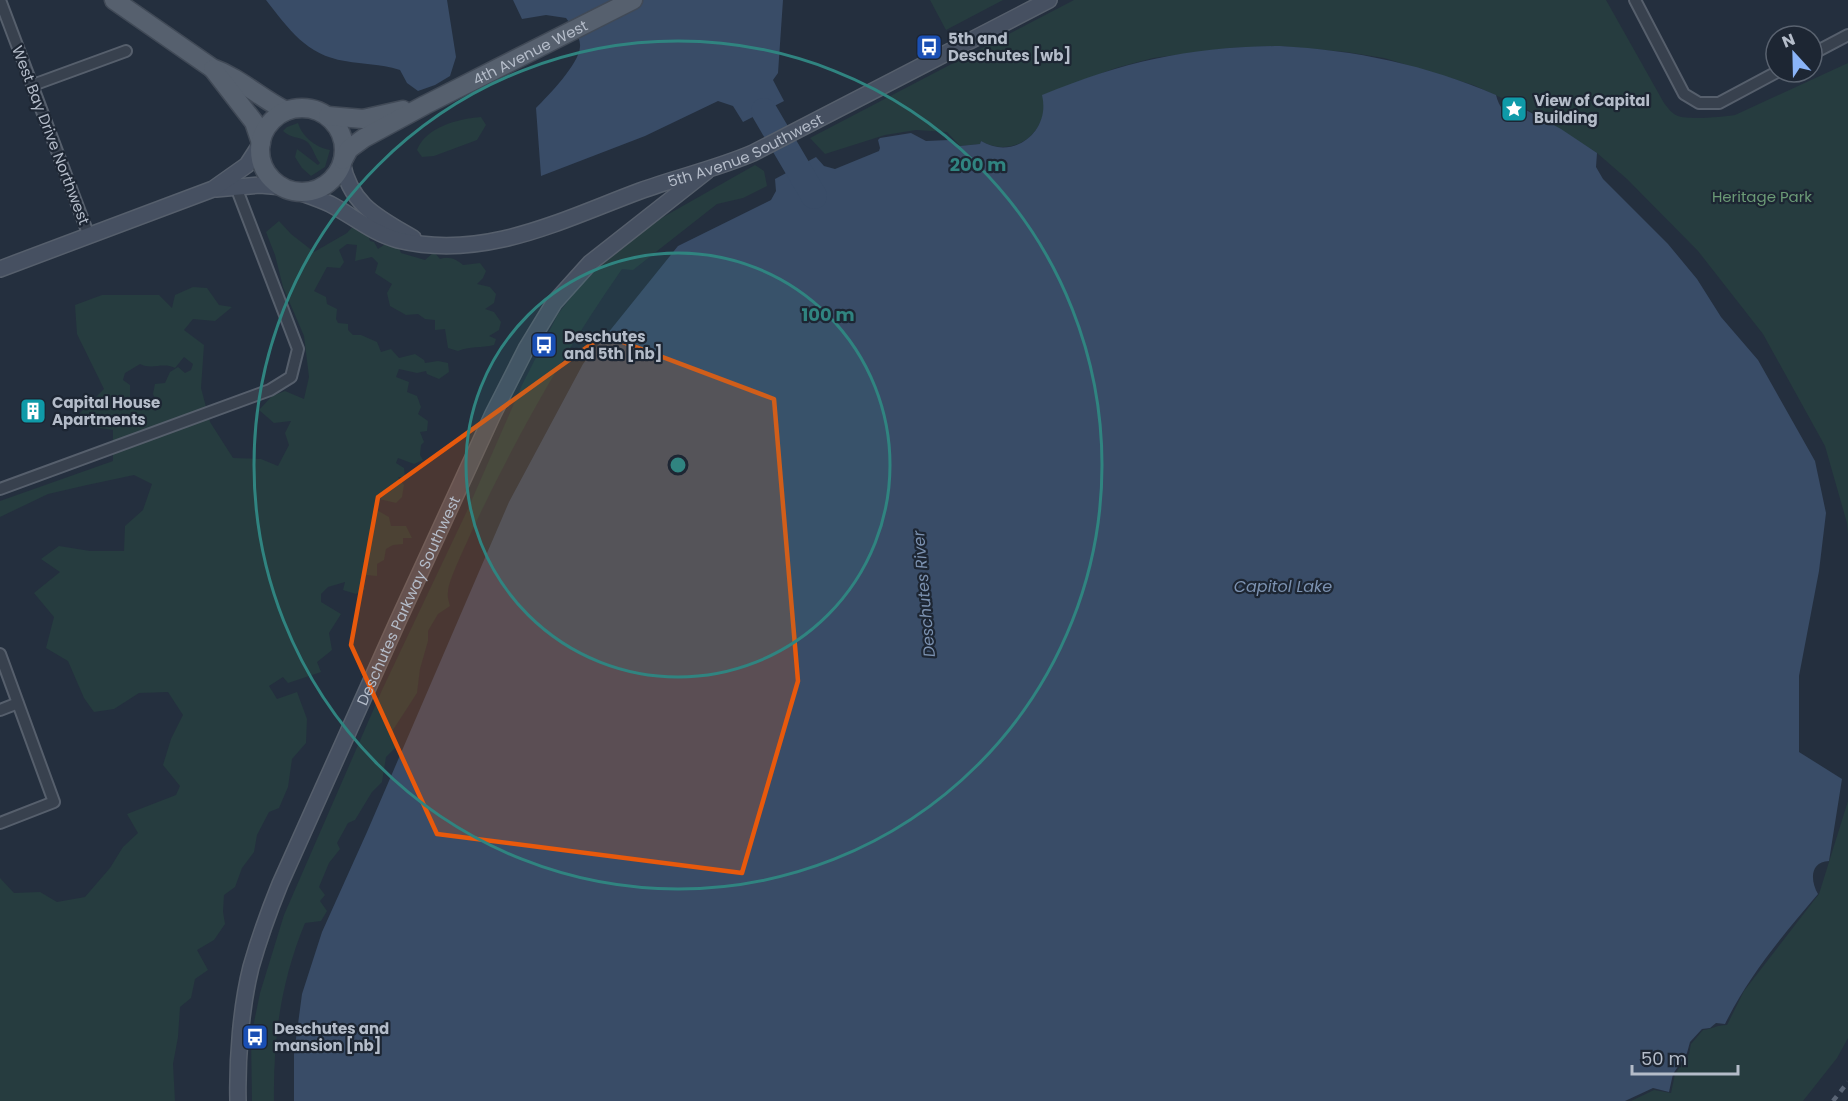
<svg xmlns="http://www.w3.org/2000/svg" width="1848" height="1101" font-family="Poppins,sans-serif">
  <style>
    .green { fill: #263c3f; fill-rule: evenodd }
    .water { fill: #394c67 }
    .lines { fill: none; stroke-linecap: round; stroke-linejoin: round }
    .river { stroke: #394c67; stroke-width: 26 }
    .street-casing { stroke: #565f6c; stroke-width: 14 }
    .secondary-casing { stroke: #565f6c; stroke-width: 18 }
    .primary-casing { stroke: #414a57; stroke-width: 21 }
    .street { stroke: #38414e; stroke-width: 10 }
    .secondary { stroke: #465061; stroke-width: 15 }
    .primary { stroke: #56606e; stroke-width: 18 }
    .rail { stroke: #5a6575; stroke-width: 4.5; stroke-dasharray: 6 6; stroke-linecap: butt }
    .marked { fill: #e8590c; fill-opacity: 0.2; stroke: #e8590c; stroke-width: 4.5; stroke-linejoin: round }
    .ring { fill: none; stroke: #308480; stroke-width: 3 }
    .labels { text-anchor: middle; dominant-baseline: central; stroke-width: 4.5; stroke-linejoin: round; paint-order: stroke }
    .poi-label { font-size: 15px; font-weight: bold; fill: #b4bcc9; stroke: #1d2633; text-anchor: start }
    .street-label { font-size: 15px; fill: #b4bcc9; stroke: #1d2633 }
    .park-label { font-size: 15px; fill: #6b9a76; stroke: #1d2633 }
    .water-label { font-size: 16px; font-style: italic; fill: #7c92b1; stroke: #1d2633 }
    .centre { fill: #308480; stroke: #1d2633; stroke-width: 3 }
    .ring-label { font-size: 18px; text-anchor: middle; font-weight: bold; fill: #308480; stroke: #1d2633; stroke-width: 4.5; stroke-linejoin: round; paint-order: stroke }
  </style>
  <rect width="100%" height="100%" fill="#242f3e"/>
  <!-- green -->
  <path class="green" d="M930,0h73l-57,30z
    M1074,0h532l58,103c4,5 8,11 14,13 11,4 45,1 57,-1l113,-52v472l-1,-12 -22,-77 -62,-112 -65,-83 -71,-72 -30,-26 -69,-43 -55,-25 -89,-27 -38,-6 -66,-6 -50,2 -77,10 -37,10 -73,27c8,36 -29,65 -62,46l-1,3 -20,2 -13,-14 -31,-2 -31,5 -60,19 -15,-16z
    M481,117l5,8 -9,15 -43,16 -12,1 -5,-7c9,-23 40,-31 64,-33z
    M298,123c4,14 19,25 32,27l-5,17 -14,9 -9,-8 -7,-11 2,-8 21,16 2,-2c-6,-7 -7,-17 -14,-22 -8,-5 -14,-2 -23,-10l4,-4z
    M755,165l9,6 3,15 -24,12 -26,6 -84,66 -11,-1c-58,83 -108,172 -151,264 -5,12 -23,48 -23,59 -1,5 1,10 2,14l-12,8 -10,17v10l-8,28 -3,24 -24,37 3,17 -10,10 -4,25 -10,10 -17,28 -7,3 -11,20 3,6 -11,14 -10,24 6,8 -5,6 7,10 -6,10 -16,2c-24,58 -32,116 -31,178h-22l-1,-64 9,-44 24,-78 98,-225 84,-177 56,-128 36,-71 26,-33 34,-33 33,-24z
    M279,221l12,13 23,18 33,-19 7,-8 13,6 3,10 4,1 4,7 12,-8 7,3 4,9 24,7 9,-8 6,7c9,-3 16,0 23,6l17,-2 6,8 -3,7 -6,6 13,3 6,7 -2,9 -9,6 9,3 7,10 -2,8 -10,6 7,3 -2,6c-12,3 -25,1 -36,6l-10,-3 -3,-19 -10,1v-10l-10,-1 -7,-5 -12,1 -16,-9 -3,-13 5,-9 -17,-11 3,-10 -6,-6 -17,4 2,-16 -10,-1 -8,6 5,12 -4,6 -13,-1 -13,24 12,6 1,7 10,5 -1,10 2,4 10,1v6l5,5h8l16,7 4,10 10,-3 8,9 16,-4 9,6 1,3 13,-2 10,2 1,9 -10,7 -12,-5 -1,-3 -9,2 -18,-4 -3,8 13,5 -2,10 10,4 4,11 -3,7 10,7 -1,10 -7,1 4,10 -3,3 -1,10 3,5 -9,4 -16,-6 -2,5 8,5 1,9h-7l6,8 -2,12 -6,6 -17,-4 -4,10 14,8 2,9h15l6,12h-9v6l-10,1 -7,4 -2,11 -7,4v12l-11,-1 -5,6 4,8 -9,5 -13,-4 2,-8 -17,5 -7,7v8l20,12 -12,19 3,17 -15,12 4,10 -33,11 -5,-6 -14,9 8,13 20,-7 10,27 -1,24 -14,16 -4,28 -9,21 -10,4 -12,23 -3,17 -12,16 -7,19 -11,8 -1,17 2,12 -11,16 -17,10 11,20 -13,9 -4,19 -11,9 -2,30 -5,27 2,37h-175v-223l14,15 26,-1 17,10 28,-5 25,-29 13,-21 15,-14 -11,-19 49,-19 4,-9 -17,-21 8,-26 12,-24 -15,-23 -29,1 -25,16 -20,3 -10,-14 -16,-37 -22,-13 8,-31 -20,-24 26,-21 -19,-13 18,-13 31,5h34l1,-25 18,-16 9,-26 -18,-9 -47,10 -39,9 -48,23v-16l113,-40v-31l-33,-5v-12l24,-24 -27,-55 -2,-29 27,-10h57l13,13 3,-13 18,-8 14,1 12,17 13,2 -17,14 -22,-2 -9,11 20,15 -3,43 9,34 23,36 28,1 17,7 11,-21 -4,-12 6,-12 -17,2 -15,-13 13,-14 13,-5 19,8 5,-22 -5,-41 -21,-49 -8,-32 -9,-23zM184,357l9,7 -2,6 -6,3 -7,-6 -8,5 -5,11 -10,1 -2,10 4,9 -1,8 -7,-4 -15,1 -4,-8v-15l-7,-5 2,-7 15,-9c12,6 23,-2 35,4z
    M1848,801v237l-11,20 -34,43h-172l23,-11 17,3 4,-19 14,-20 2,-10 12,-14c10,-1 13,-5 24,-5l17,-34 75,-97z"/>
  <!-- water -->
  <path class="water" d="M266,0h181l9,57 -6,19 -15,9 -17,6 -11,-8 -7,-13c-22,-7 -35,-5 -55,-9 -39,-6 -56,-32 -79,-61z
    M513,0h270l-5,73 -5,7 11,21 -41,21 -10,-16 -15,-5 -73,35 -104,40 -5,-68c12,-12 43,-44 44,-61 1,-11 -8,-21 -14,-29l-20,-3 -24,4z
    M1280,46c75,4 147,19 216,49 3,12 9,20 22,21l8,-6 35,19 36,24 -1,14 7,12 65,65 29,35 24,38 37,43 57,101 11,52 -7,58 -20,105v76l43,27 -13,82c-19,1 -19,19 -11,33 -35,41 -69,81 -93,130l-9,-1 -6,5 -8,1 -12,13 -3,11 -14,21 -4,18 -16,-4 -28,13h-1331v-47l8,-60 20,-62 45,-100 142,-330 74,-138 95,-118 93,-46 5,-9 -1,-12 41,-22 8,9 11,3 44,-18 1,-3 -2,-8 2,-2 31,-5 15,8 23,-1 11,6 20,-2 1,-3c33,20 70,-10 61,-46 84,-34 148,-48 238,-49z"/>
  <g class="lines">
    <!-- river -->
    <path class="river" d="M764,111l50,85"/>
    <defs>
      <path id="street" d="M0,0l89,236
        M1635,0l49,94 15,9h20l58,-31
        M1812,54l36,-19
        M33,85l93,-34
        M0,489l270,-99 21,-13 7,-28 -62,-162
        M0,654l54,148 -54,21
        M0,710l18,-7"/>
      <g id="secondary">
        <path d="M342,162c8,43 37,56 71,76"/>
        <path d="M216,189l44,-4 23,2"/>
        <path id="s1" d="M296,191c11,4 23,8 34,13 23,12 42,29 68,36 86,21 164,-20 242,-49 38,-14 76,-22 113,-38l296,-153"/>
        <path d="M0,269l213,-80 34,-24 13,-20"/>
        <path id="s2" d="M238,1101c-1,-42 3,-94 13,-134 8,-28 18,-56 29,-83l117,-261 96,-209 33,-65 28,-46 36,-40 117,-92"/>
      </g>
      <g id="primary">
        <path d="M114,0l98,68c28,10 48,30 74,43"/>
        <path d="M213,69l41,53 7,21"/>
        <circle cx="302" cy="150" r="42"/>
        <path d="M328,116l35,3 40,-9"/>
        <path id="s3" d="M343,160l6,-11 15,-11 61,-33 208,-105"/>
      </g>
    </defs>
    <!-- street casing -->
    <use href="#street" class="street-casing"/>
    <!-- secondary casing -->
    <use href="#secondary" class="secondary-casing"/>
    <!-- primary casing -->
    <use href="#primary" class="primary-casing"/>
    <!-- street -->
    <use href="#street" class="street"/>
    <!-- secondary -->
    <use href="#secondary" class="secondary"/>
    <!-- primary -->
    <use href="#primary" class="primary"/>
    <!-- rail -->
    <path class="rail" d="M1833,1101l15,-19"/>
  </g>
  <!-- marked area -->
  <path class="marked" d="M604,335l170,64 24,282 -56,192 -305,-39 -86,-189 27,-148z"/>
  <!-- distance rings -->
  <circle cx="678" cy="465" r="212" fill="#308480" fill-opacity=".12"/>
  <g class="ring">
    <circle cx="678" cy="465" r="212"/>
    <circle cx="678" cy="465" r="424"/>
  </g>
  <!-- icons -->
  <defs>
    <symbol id="bus-square" viewBox="-11 -11 22 22"><rect x="-9" y="-9" width="18" height="18" rx="4" fill="#1a4fb4" stroke="#1d2633"/><path d="M-5-6H5V4H4V6H2V4H-2V6H-4V4H-5ZM-3.5-4V0h7V-4ZM-3.5 1.2v1.5H-2V1.2ZM2 1.2v1.5H3.5V1.2Z" fill="#fff"/></symbol>
    <symbol id="sight-square" viewBox="-11 -11 22 22"><rect x="-9" y="-9" width="18" height="18" rx="4" fill="#0f9aa8" stroke="#1d2633"/><path d="M0-6L1.8-2.2L6-1.7L2.9 1.2L3.7 5.4L0 3.3L-3.7 5.4L-2.9 1.2L-6-1.7L-1.8-2.2Z" fill="#fff"/></symbol>
    <symbol id="building-square" viewBox="-11 -11 22 22"><rect x="-9" y="-9" width="18" height="18" rx="4" fill="#0f9aa8" stroke="#1d2633"/><path d="M-4-6H4V6H1V3H-1V6H-4ZM-2.5-4.3h1.7v1.8h-1.7ZM.8-4.3h1.7v1.8H.8ZM-2.5-1h1.7V.8h-1.7ZM.8-1h1.7V.8H.8Z" fill="#fff"/></symbol>
  </defs>
  <g fill-rule="evenodd">
    <use href="#bus-square" x="914" y="32" width="30" height="30"/>
    <use href="#sight-square" x="1499" y="94" width="30" height="30"/>
    <use href="#bus-square" x="529" y="330" width="30" height="30"/>
    <use href="#building-square" x="18" y="396" width="30" height="30"/>
    <use href="#bus-square" x="240" y="1022" width="30" height="30"/>
  </g>
  <g class="labels">
    <!-- poi labels -->
    <g class="poi-label">
      <text x="948" y="38">5th and<tspan x="948" dy="17">Deschutes [wb]</tspan></text>
      <text x="1534" y="100">View of Capital<tspan x="1534" dy="17">Building</tspan></text>
      <text x="564" y="336">Deschutes<tspan x="564" dy="17">and 5th [nb]</tspan></text>
      <text x="52" y="402">Capital House<tspan x="52" dy="17">Apartments</tspan></text>
      <text x="274" y="1028">Deschutes and<tspan x="274" dy="17">mansion [nb]</tspan></text>
    </g>
    <!-- street labels -->
    <g class="street-label">
      <text stroke="none"><textPath href="#s3" startOffset="218">4th Avenue West</textPath></text>
      <text transform="translate(51 135) rotate(69)">West Bay Drive Northwest</text>
      <text stroke="none"><textPath href="#s1" startOffset="478">5th Avenue Southwest</textPath></text>
      <text stroke="none"><textPath href="#s2" startOffset="534">Deschutes Parkway Southwest</textPath></text>
    </g>
    <!-- park labels -->
    <g class="park-label">
      <text x="1762" y="196">Heritage Park</text>
    </g>
    <!-- water labels -->
    <g class="water-label">
      <text x="1283" y="586">Capitol Lake</text>
      <text transform="translate(924 594) rotate(-95)">Deschutes River</text>
    </g>
  </g>
  <circle cx="678" cy="465" r="9" class="centre"/>
  <g class="ring-label">
    <text x="978" y="171">200 m</text>
    <text x="828" y="321">100 m</text>
  </g>
  <!-- north arrow -->
  <g transform="translate(1794 54) rotate(338)"><circle r="28" fill="#1d2633" stroke="#59626f" stroke-width="1.5"/>
  <path d="M0-4.5L10 22L0 15L-10 22Z" fill="#8ab4f8"/>
  <text y="-9" font-size="16" font-weight="bold" text-anchor="middle" fill="#b4bcc9">N</text>
  </g>
  <!-- scale -->
  <path d="M1632 1065v9h106v-9" fill="none" stroke="#b4bcc9" stroke-width="3"/>
  <text x="1641" y="1065" font-size="18" fill="#b4bcc9" stroke="#1d2633" stroke-width="4.5" paint-order="stroke">50 m</text>
</svg>
